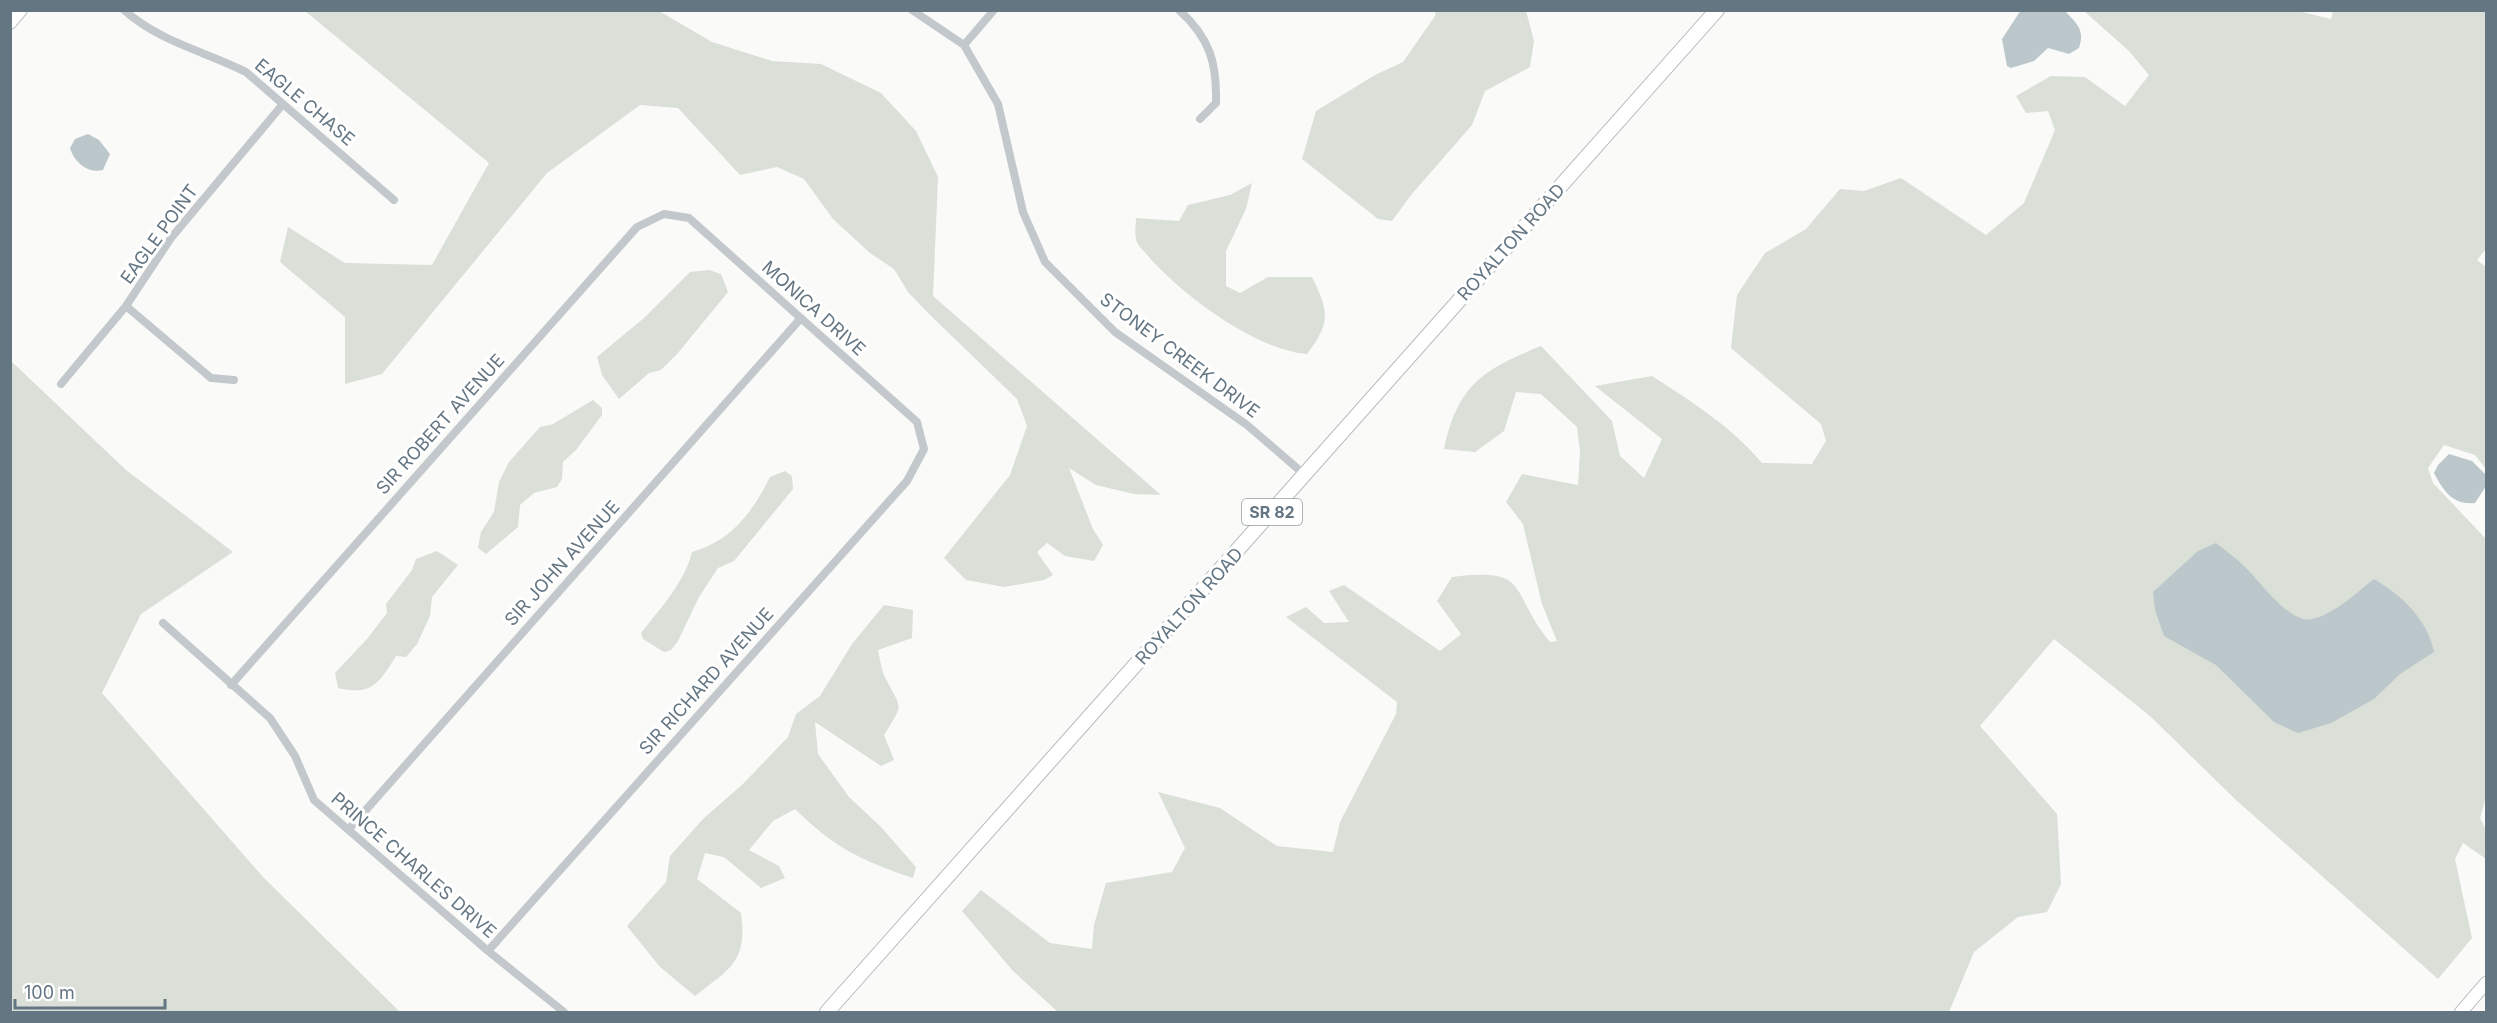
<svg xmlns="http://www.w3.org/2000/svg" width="2497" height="1023" font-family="Inter,sans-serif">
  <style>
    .green { fill: #dadfd7 }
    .water { fill: #bbc7cb }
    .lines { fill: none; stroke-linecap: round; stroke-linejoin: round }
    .secondary-casing { stroke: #b3babf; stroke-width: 14 }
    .primary-casing { stroke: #b5babe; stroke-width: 16 }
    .street { stroke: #c3c8cc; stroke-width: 8 }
    .secondary { stroke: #fff; stroke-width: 12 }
    .primary { stroke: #fff; stroke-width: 14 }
    .labels { text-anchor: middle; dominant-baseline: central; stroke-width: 6; stroke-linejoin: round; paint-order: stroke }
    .shield { fill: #fff; stroke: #939fa8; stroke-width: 1.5 }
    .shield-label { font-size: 16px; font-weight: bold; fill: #657683 }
    .street-label { font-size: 18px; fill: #657683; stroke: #fff }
  </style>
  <rect width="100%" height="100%" fill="#fafaf8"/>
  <!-- green -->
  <path class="green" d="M2294,10l37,9 2,-8h153v238l-9,11 9,7v202l-11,-14 -31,-10 -16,23 5,15 53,56v258l-6,21 6,12v29l-23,-16 -8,16 17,79 -34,41 -202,-179 -86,-84 -96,-77 -74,87 77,88 4,70 -14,28 -29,5 -44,35 -25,60h-891l-45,-41 -51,-60 19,-21 69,53 42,6 2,-24 12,-42 66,-11 13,-24 -27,-56 62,16 57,38 56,6 7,-30 56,-108 1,-12 -111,-85 20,-10 18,16 25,-1 -20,-31 15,-6 96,66 21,-17 -24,-33 15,-24c81,-10 56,15 98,65l7,-1 -15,-37 -19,-80 -17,-22 16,-28 56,11 2,-33 -3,-25 -36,-33 -25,-2 -12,39 -29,21 -31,-3c14,-64 38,-79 97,-103l71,75 8,35 24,22 18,-39 -67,-53 57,-10c40,26 79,50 110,87l50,1 14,-23 -5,-17 -90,-76 6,-53 28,-42 41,-24 34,-40 24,2 37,-13 85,57 38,-32 31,-73 -7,-19 -22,2 -10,-17 35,-20 34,1 40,29 24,-31 -20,-24 -45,-40z
    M305,11h354l53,31 60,19 49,3 60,29 35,38 22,46 -5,119 228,199 -27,-1 -38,-9 -27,-17 24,61 10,16 -9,16 -29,-5 -18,-13 -10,9 16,23 -9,5 -40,7 -38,-7 -22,-22 66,-83 17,-49 -10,-27 -88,-85 -21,-22 -14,-23 -24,-16 -37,-34 -29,-40 -27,-12 -37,8 -62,-67 -38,-3 -93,68 -165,201 -37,10v-67l-65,-55 8,-35 57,36 87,2 57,-102z
    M1436,11h90l8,30 -4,26 -45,24 -13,34 -61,70 -19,26 -14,-2 -76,-60 14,-48 59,-36 28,-13 32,-46z
    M1252,183l-6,26 -20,42v35l14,7 28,-16h44c17,35 19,45 -5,77 -52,-4 -126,-60 -159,-98 -3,-4 -10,-10 -11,-14 -3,-6 -1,-17 -1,-24l43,3 9,-16 42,-10z
    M709,270l12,4 7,18 -50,61 -17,17 -12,3 -30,26 -17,-24 -5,-18 47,-39 46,-46z
    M11,361l115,109 107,82 -92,62 -39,79 161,184 137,135h-389z
    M593,400l9,8v7l-26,35 -13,12 -1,17 -5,8 -23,6 -14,12 -2,22 -32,27 -8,-6 3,-16 13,-20 5,-30 10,-20 31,-35 13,-3z
    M785,471l7,5 1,13 -59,72 -16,7 -19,29 -21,44 -7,9 -7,2 -21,-13 -2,-6c18,-23 44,-51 51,-81 39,-11 60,-39 78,-75z
    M437,551l21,14 -26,32 -2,19 -13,28 -11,13 -10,-1c-17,27 -24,40 -58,32l-3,-15 32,-34 20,-26 -1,-9 26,-34 4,-11z
    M884,605l29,5 -1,28 -34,12c2,9 3,20 8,29 16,32 18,23 -2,56l10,25 -13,6 -66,-44 3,32 31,43 32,30 35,40 -3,11c-53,-18 -78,-30 -118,-69l-22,12 -24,29 30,16 6,12 -24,10 -37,-31 -19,-4 -8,26 44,34c7,49 -12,56 -46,83l-35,-29 -33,-41 39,-44 4,-26 33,-37 41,-36 44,-46 8,-23 24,-18 32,-52z"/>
  <!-- water -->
  <path class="water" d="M2021,10l44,1c12,13 20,18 14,37l-10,6 -21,-6 -14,13 -23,7 -4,-2 -5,-27z
    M88,134l11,6 11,14 -7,16c-15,4 -29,-8 -33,-22l5,-9z
    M2449,454l23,7 14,14v11l-11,17c-22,2 -31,-11 -41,-30l4,-8z
    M2216,543c10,8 20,15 29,24 15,14 44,57 67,52 23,-5 44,-26 62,-40 28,17 53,39 60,73l-34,22 -26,25 -43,24 -33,10 -24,-11 -58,-57 -52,-29 -9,-26 -2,-18 45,-41z"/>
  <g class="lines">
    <defs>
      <path id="secondary" d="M10,23l11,-13
        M2461,1012l25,-29"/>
      <path id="primary" d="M827,1012l890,-1002"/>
    </defs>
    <!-- secondary casing -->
    <use href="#secondary" class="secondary-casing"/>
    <!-- primary casing -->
    <use href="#primary" class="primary-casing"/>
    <!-- street -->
    <path class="street" d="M124,10c36,32 80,41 122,62l148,128
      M912,10l52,35 34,59 25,108 22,50 70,70 132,93 58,50
      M1179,10c31,28 38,53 37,93l-16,16
      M964,45l30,-35
      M126,306l85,72 23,2
      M61,384l65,-78 45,-68 112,-134
      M163,623l107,95 25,38 19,44 174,151 76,61
      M231,685l406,-458 27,-13 25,4 228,204 7,27 -17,32 -419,470
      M349,829l452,-511"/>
    <!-- secondary -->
    <use href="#secondary" class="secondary"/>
    <!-- primary -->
    <use href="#primary" class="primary"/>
  </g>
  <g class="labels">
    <!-- shield labels -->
    <rect class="shield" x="1242" y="499" width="60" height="26" rx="4.5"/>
    <g class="shield-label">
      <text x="1272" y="512">SR 82</text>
    </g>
    <!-- street labels -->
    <g class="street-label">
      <text transform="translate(305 102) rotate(40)">EAGLE CHASE</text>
      <text transform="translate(159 234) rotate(-54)">EAGLE POINT</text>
      <text transform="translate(1511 242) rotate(-48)">ROYALTON ROAD</text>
      <text transform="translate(814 308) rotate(42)">MONICA DRIVE</text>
      <text transform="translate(1180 355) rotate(37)">STONEY CREEK DRIVE</text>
      <text transform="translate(440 424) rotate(-48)">SIR ROBERT AVENUE</text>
      <text transform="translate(562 563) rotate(-48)">SIR JOHN AVENUE</text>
      <text transform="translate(1189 606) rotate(-48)">ROYALTON ROAD</text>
      <text transform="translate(706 681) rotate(-48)">SIR RICHARD AVENUE</text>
      <text transform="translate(414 865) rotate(41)">PRINCE CHARLES DRIVE</text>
    </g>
  </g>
  <!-- border -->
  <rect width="2497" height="1023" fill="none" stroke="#657683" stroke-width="24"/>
  <!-- scale -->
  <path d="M15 999v9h150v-9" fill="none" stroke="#657683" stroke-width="3"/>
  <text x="24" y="999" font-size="18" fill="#657683" stroke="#ffffff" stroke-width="4.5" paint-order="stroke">100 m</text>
</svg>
